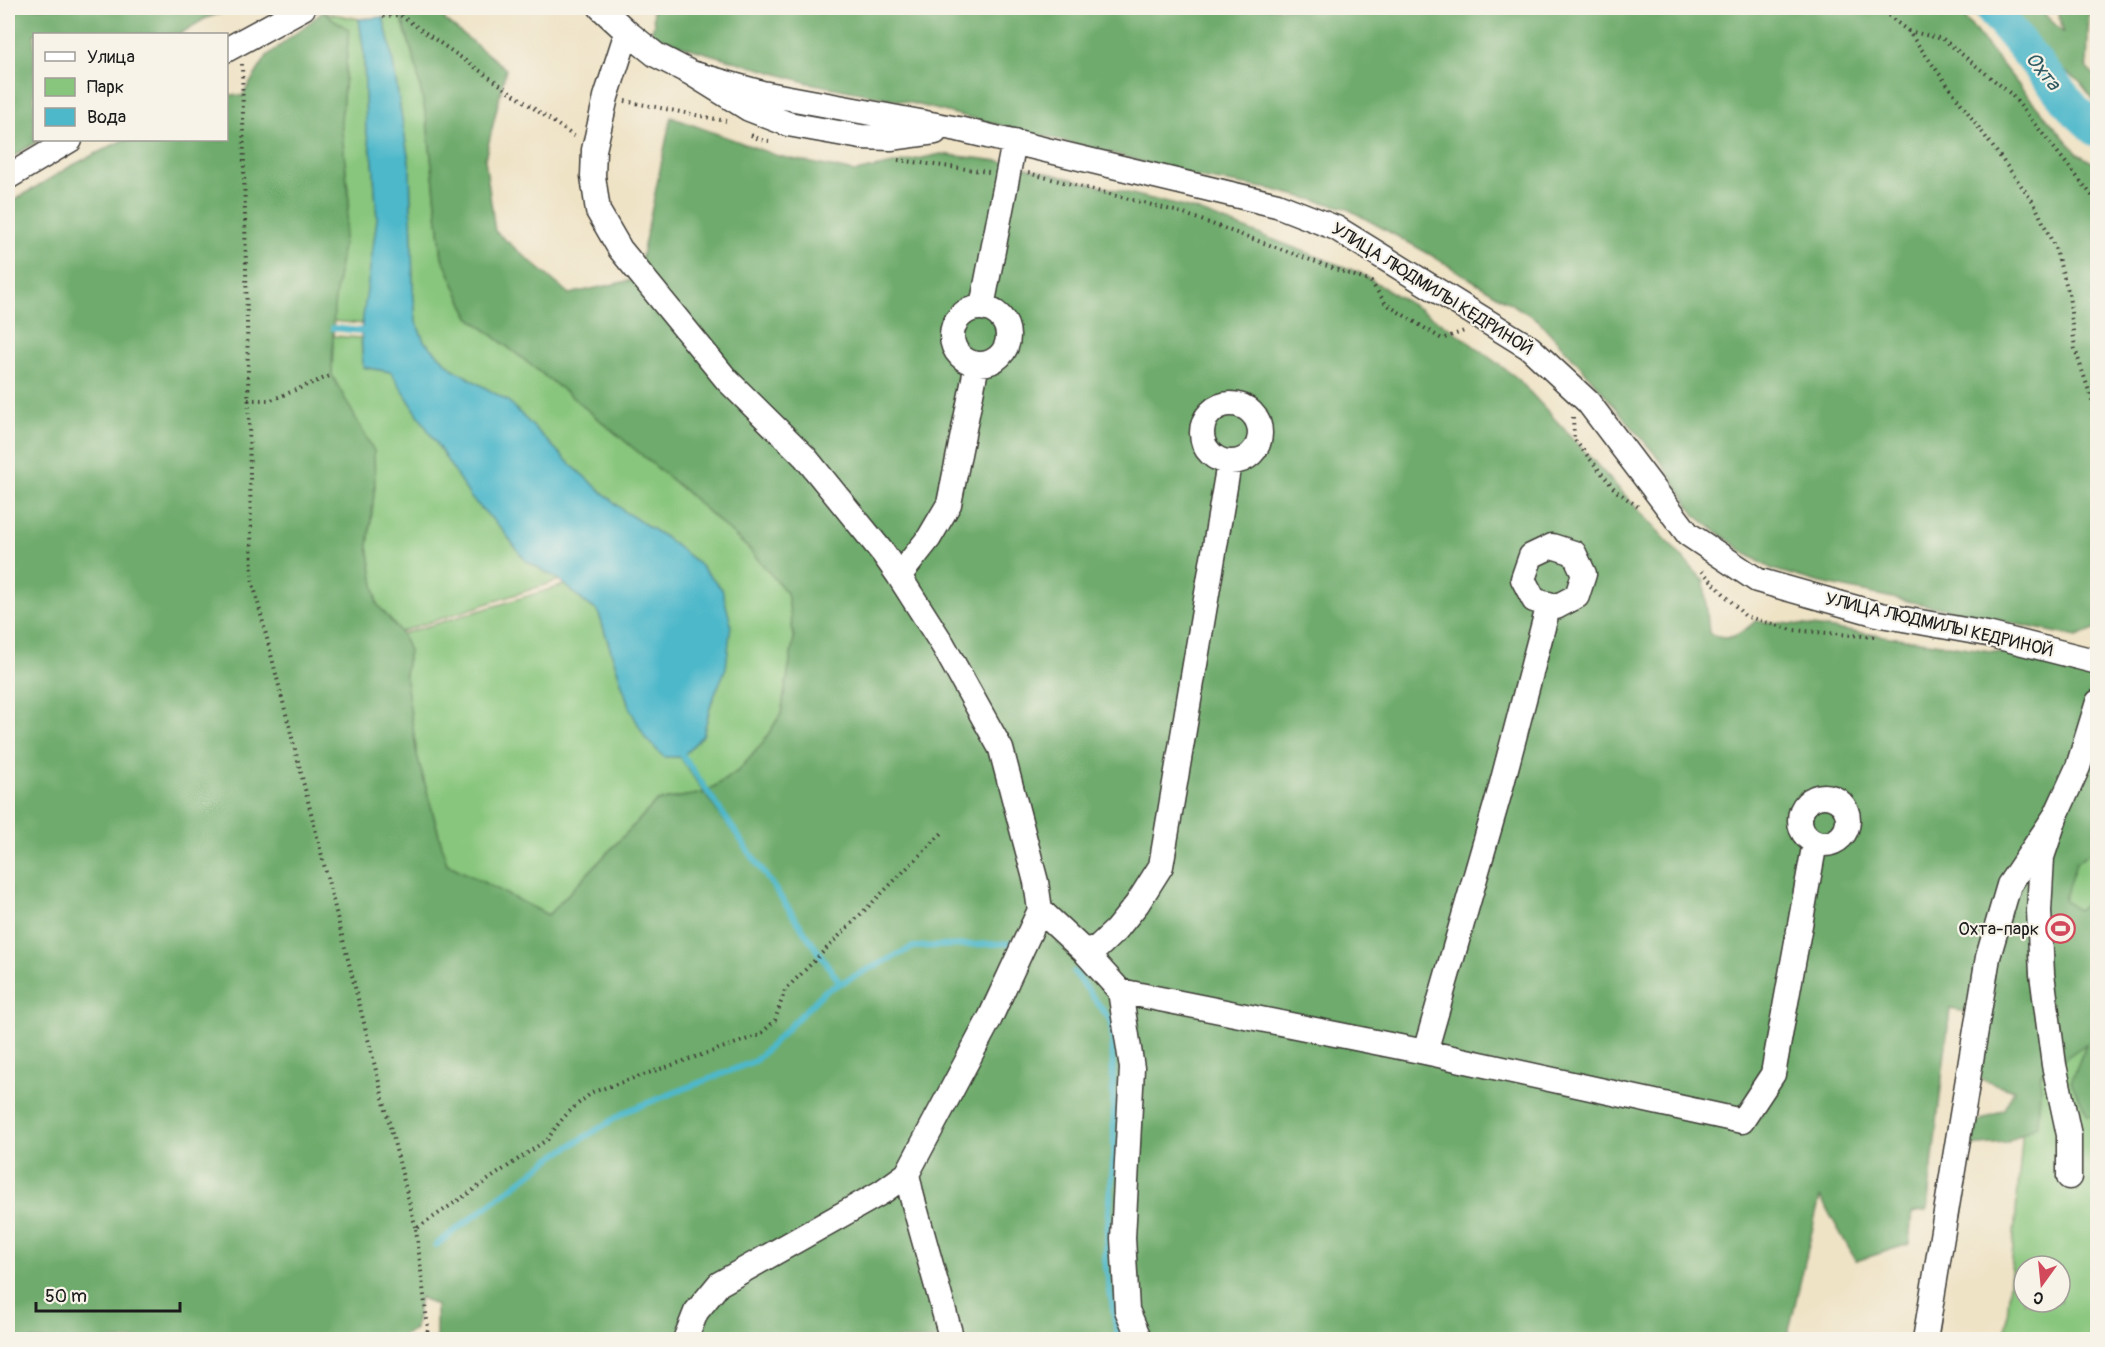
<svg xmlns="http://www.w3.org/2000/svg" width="2105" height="1347" font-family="Pangolin,sans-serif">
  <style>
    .green { fill: #88c67d; stroke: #52714c; stroke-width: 1.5; fill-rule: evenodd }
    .forest { fill: #6eab6c; stroke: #456444; stroke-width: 1.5 }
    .water { fill: #4db8ca; stroke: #346a73; stroke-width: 1.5 }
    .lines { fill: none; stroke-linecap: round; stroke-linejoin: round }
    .stream { stroke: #4db8ca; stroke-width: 6 }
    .river { stroke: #4db8ca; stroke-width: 34 }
    .minor-casing { stroke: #3c3a36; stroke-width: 27 }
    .path { stroke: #3c3a36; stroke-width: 4; stroke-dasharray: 1.5 4.5; stroke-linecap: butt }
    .minor { stroke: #fff; stroke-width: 24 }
    .labels { text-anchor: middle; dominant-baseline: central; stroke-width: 4.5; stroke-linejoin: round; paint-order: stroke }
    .street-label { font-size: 18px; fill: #1c1c1c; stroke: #f7f3e8 }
    .poi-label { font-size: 18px; fill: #1c1c1c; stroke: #f7f3e8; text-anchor: end }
    .water-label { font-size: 20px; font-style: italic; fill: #305a62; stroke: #f7f3e8 }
  </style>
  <rect width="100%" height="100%" fill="#f7f3e8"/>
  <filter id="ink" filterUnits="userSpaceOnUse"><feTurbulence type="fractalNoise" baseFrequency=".0167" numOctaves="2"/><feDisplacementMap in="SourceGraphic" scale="12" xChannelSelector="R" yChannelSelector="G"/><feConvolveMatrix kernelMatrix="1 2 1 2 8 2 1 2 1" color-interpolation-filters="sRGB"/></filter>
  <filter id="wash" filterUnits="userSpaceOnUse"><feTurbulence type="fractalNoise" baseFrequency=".008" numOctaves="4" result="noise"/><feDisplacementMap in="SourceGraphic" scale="24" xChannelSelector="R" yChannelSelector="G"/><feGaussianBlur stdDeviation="1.35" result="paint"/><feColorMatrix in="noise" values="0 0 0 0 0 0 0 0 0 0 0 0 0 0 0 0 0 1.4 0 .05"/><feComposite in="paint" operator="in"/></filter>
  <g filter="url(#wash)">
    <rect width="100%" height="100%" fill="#efe3c6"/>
    <!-- green -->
    <path class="green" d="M323,12l36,7 5,35 2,76 7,30 4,59 -14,105 -30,-3v-13l16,-106 -8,-81 8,-90z
      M383,17h18l15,49 11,55 15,136 27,60 103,80 113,94 63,57 39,44 7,46 -13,76 -19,30 -24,27 -29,19 -25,-35 19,-20 8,-31 11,-115 -23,-25 -34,-27 -40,-25 -55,-48 -62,-63 -55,-32 -29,-28 -8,-19 -3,-34 -3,-120 -20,-123z
      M333,336l28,2 2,29 28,5 35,53 99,135 35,20 -160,52 -23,-28 -9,-58 7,-61 -43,-110z
      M564,585l20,17 14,9 32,98 34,48h16l24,36 -47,8 -109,114 -101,-51 -30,-109 -12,-81 4,-23 -7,-17z
      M2097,673v666l-92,1 17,-199 3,-424zM2024,1266h36v36h-36z"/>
    <!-- forest -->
    <path class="forest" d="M8,8h230l-32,10 -26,16h-146v106h5l-31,20z
      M399,8h50l-5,11 62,50 -21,90 10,72 74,63 68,-15 34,-162 107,39 77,16 86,-18 59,7 196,49 164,63 87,53 70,52 187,203 5,52c20,11 31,1 47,-12l49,4 214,30 78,21v171l-21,16 -12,37 13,10 20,-15v220l-9,1 -17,-34 15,-38 -45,31 -3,50 -32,18 -36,3 7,-24 27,-13 10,-19 -35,-11 -7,-66 -22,-4 -23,201 -15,3 -3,31 -53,17 -36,-64 -33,142 -1351,1v-34l-16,-9 -5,32 -18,10 -389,1v-1136l63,-38 52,-26h103l1,-46 15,2 25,-40 56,-44 26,18 -8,91 8,81 -15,105 -2,68 42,76 1,34 -7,61 9,58 25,30 7,17 -4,23 12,81 30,109 101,51 109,-114 47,-8 62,84 -57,-87 29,-19 24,-27 19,-30 13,-76 -7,-45 -39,-45 -63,-57 -113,-94 -103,-80 -27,-60 -15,-136 -11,-55z
      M652,8h1305l60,75 61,71 19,11v464l-20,8 -260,-55 -45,-13 -24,-14 -53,-40 -35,-55 -78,-92 -44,-48 -107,-65 -85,-47 -76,-19 -86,-14 -65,-20 -212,-53 -98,-19 -127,-37 -31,-13 3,-9z
      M2003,8h35l26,25 -8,-25h33l-2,61 10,8v27l-17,-22 -26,-18 -32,-31z"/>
    <!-- water -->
    <path class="water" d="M383,17l7,28 20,123 3,120 3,34 8,19 29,28 55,32 62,63 55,48 40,25 34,27 23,25 9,35 -5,44 -15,36 -8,31 -21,22h-18l-18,-18 -16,-30 -32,-98 -14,-9 -24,-22 -35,-20 -24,-32 -30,-30 -80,-126 -28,-5 -2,-36 16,-112 -4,-59 -7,-30 -2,-76 -5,-35z"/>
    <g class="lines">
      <!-- stream -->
      <path class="stream" d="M333,328l28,3
        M680,752l160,231
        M1074,972l38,50 2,129 -9,110 13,79
        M436,1245l115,-87 76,-47 128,-50 70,-70 88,-44 106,-4"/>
      <!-- river -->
      <path class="river" d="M1991,8l83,101 24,22"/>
    </g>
  </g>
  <g filter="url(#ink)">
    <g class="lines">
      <defs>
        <path id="minor" d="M601,8l26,24 29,23 35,18 58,36 39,15 73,13 30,1 44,-6
          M627,32l-21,65 -12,53 -1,26 5,35 22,38 107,131 78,77 78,96 16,23 44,69 58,104 35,133 4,28 -50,108 -83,156 -25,18 -163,92 -23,28 -11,28
          M226,50l77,-42
          M691,73l71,20 196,36 319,76 59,23 194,120 58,54 100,132 69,46 124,35 106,19 111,28
          M8,177l62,-37
          M982,307l32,-165
          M952 336a28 28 0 1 1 56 0a28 28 0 1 1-56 0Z
          M1202 433a29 29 0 1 1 58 0a29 29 0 1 1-58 0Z
          M1552,546l22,7 10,21 -7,22 -21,11 -22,-7 -11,-21 8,-23z
          M899,576l30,-38 20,-34 28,-140
          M1800 820a24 24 0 1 1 48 0a24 24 0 1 1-48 0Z
          M1040,910l44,41 36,40 12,77 -9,170 4,72 13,30
          M1084,951l14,-4 18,-17 21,-26 24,-38 68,-403
          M1120,991l305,61 317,69 31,-47 42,-232
          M1425,1052l75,-261 49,-187
          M907,1174l5,23 40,143
          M2069,1177v-42l-15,-70 -12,-91 -3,-63 3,-54 14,-42 22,-48 20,-65
          M1925,1340l63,-383 21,-72 47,-70"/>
      </defs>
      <!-- minor casing -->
      <use href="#minor" class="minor-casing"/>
      <!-- path -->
      <path class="path" d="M1879,8l29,23 126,172 21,45 14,46 6,55 23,69
        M383,16l17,-1 175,122
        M1908,31l35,8 68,55 87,109
        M242,64l10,515 164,650 132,-90c12,-20 26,-33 45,-47l167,-57 15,-15 10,-30 159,-159
        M625,101l101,20
        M751,135l10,5 8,1
        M898,160l91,12
        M1028,173l151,39 192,70 15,22 56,35 22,-8
        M248,400h23l61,-25
        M1573,417l1,22 42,52 24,17
        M1702,571l43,45 48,14 81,7
        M416,1229l12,100 -3,11"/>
      <!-- minor -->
      <use href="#minor" class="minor"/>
    </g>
  </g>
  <!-- icons -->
  <defs>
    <symbol id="stadium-ring" viewBox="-11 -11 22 22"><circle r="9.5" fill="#f7f3e8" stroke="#d1495b" stroke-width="1.5"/><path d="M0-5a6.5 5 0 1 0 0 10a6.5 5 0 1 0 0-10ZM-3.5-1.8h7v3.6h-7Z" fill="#d1495b"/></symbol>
  </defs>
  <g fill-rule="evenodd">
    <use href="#stadium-ring" x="2044" y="912" width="33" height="33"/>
  </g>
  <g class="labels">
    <!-- street labels -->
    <g class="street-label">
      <text transform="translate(1432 289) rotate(32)">УЛИЦА ЛЮДМИЛЫ КЕДРИНОЙ</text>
      <text transform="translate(1939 625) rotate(13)">УЛИЦА ЛЮДМИЛЫ КЕДРИНОЙ</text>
    </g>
    <!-- poi labels -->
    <g class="poi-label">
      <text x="2039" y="929">Охта-парк</text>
    </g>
    <!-- water labels -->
    <g class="water-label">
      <text transform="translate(2043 71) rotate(51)">Охта</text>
    </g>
  </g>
  <!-- margin -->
  <rect width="2105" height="1347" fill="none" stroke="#f7f3e8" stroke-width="30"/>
  <!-- legend -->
  <rect x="33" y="33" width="195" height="108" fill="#f7f3e8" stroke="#9f9d96" stroke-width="1.5"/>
  <rect x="45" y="52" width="30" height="9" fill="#ffffff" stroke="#9f9d96" stroke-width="1.5"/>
  <text x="87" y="63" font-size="18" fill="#1c1c1c">Улица</text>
  <rect x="45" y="78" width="30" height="18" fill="#88c67d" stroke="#9f9d96" stroke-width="1.5"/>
  <text x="87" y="93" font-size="18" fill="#1c1c1c">Парк</text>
  <rect x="45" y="108" width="30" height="18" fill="#4db8ca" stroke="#9f9d96" stroke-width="1.5"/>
  <text x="87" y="123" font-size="18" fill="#1c1c1c">Вода</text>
  <!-- north arrow -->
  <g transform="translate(2042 1284) rotate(195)"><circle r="28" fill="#f7f3e8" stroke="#9f9d96" stroke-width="1.5"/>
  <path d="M0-4.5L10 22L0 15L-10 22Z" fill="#d1495b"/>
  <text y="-9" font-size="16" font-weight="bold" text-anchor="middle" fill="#1c1c1c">С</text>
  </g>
  <!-- scale -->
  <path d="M36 1302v9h144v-9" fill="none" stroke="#1c1c1c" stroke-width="3"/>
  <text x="45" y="1302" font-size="18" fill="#1c1c1c" stroke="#f7f3e8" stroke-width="4.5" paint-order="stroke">50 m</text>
</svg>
